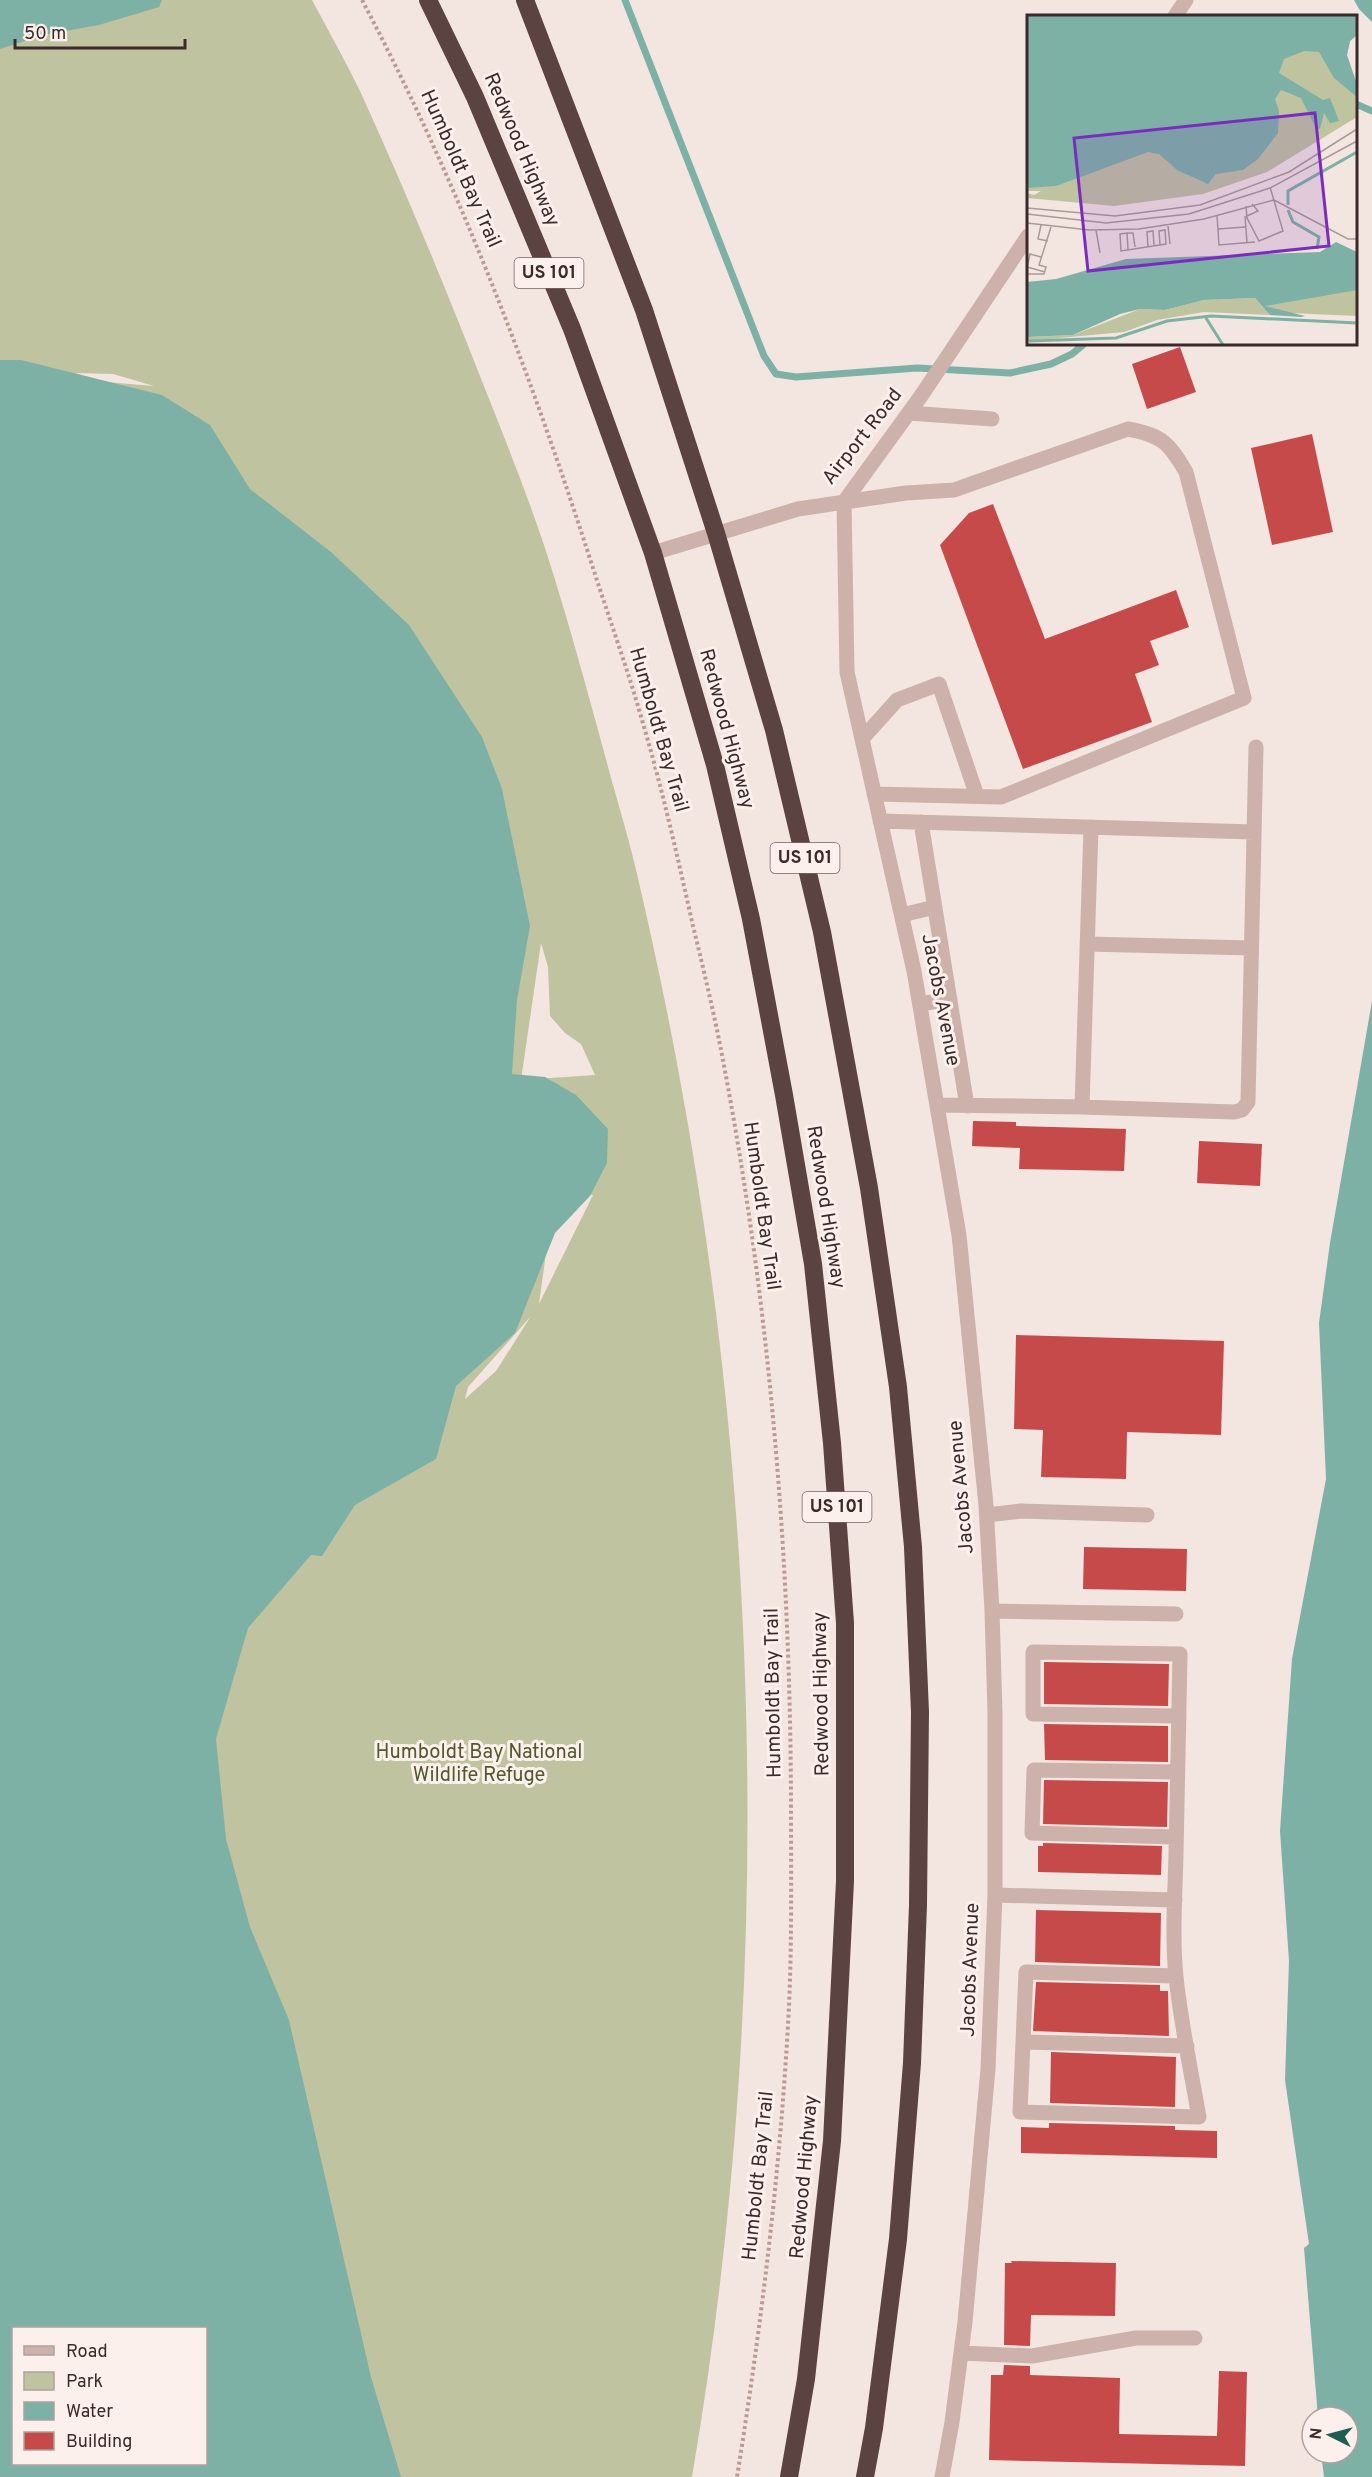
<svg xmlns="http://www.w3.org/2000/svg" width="1372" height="2477" font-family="Overpass,sans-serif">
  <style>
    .green { fill: #c0c39f; fill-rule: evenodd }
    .water { fill: #7eb1a6; fill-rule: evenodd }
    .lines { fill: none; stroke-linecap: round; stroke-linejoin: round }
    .stream { stroke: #7eb1a6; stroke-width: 7 }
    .building { fill: #c74a4b }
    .path { stroke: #b89b95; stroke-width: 4; stroke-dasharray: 3 3; stroke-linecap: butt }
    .minor { stroke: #ccb2ab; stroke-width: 15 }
    .highway { stroke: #5b4341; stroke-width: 18 }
    .labels { text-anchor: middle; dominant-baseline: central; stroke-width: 6; stroke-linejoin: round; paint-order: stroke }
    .shield { fill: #fbf0ec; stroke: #746664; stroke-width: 1.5 }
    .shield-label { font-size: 18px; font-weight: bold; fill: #3a2b2a }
    .street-label { font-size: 20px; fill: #3a2b2a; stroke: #fbf0ec }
    .park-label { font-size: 20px; fill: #54582e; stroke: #fbf0ec }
    .inset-river { fill: none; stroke: #7eb1a6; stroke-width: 3 }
    .inset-road { fill: none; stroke: #a99b97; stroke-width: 1.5 }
    .view { fill: #7b2cbf; fill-opacity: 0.15; stroke: #7b2cbf; stroke-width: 3 }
    .inset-edge { fill: none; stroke: #3a2b2a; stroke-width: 3 }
  </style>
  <rect width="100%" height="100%" fill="#f3e5e0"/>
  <!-- green -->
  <path class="green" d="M0,0h312c16,30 33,60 48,91 37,81 72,164 105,247 28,72 58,143 82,216 22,69 41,139 60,209 11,41 24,82 33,124 121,520 142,1063 52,1590h-692zM75,373l38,1 41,12 -49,-4zM541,943l7,24 2,49 15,17 16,11 14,31 -74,5zM589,1195h4l-54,109 7,-51 14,-32zM531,1316l-35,55 -31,28 3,-12zM14,2328h192v136h-192z"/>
  <!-- water -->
  <path class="water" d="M0,0h162l-3,7 -60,18 -56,10 -43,14z
    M1354,0h18v22l-13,-13z
    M0,360h21l141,35 48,30 40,64 81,63 78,73 73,112 20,52 28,137 -13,74 -5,74 33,3 31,18 32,34 -1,34 -17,33 -35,37 -40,100 -59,53 -20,73 -81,46 -33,51 -11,-1 -63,73 -32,111 10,100 24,88 39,93 82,357 30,100h-401zM206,2328v136h-192v-136z
    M1372,1001v1476h-48l-3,-24h27v-36h-30l-14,-169 5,-4 -24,-164 4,-119 -9,-130 12,-172 34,-180 -7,-156 11,-80z"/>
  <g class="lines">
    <!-- stream -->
    <path class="stream" d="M625,0l139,356 12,18 20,3 121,-9 93,5 41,-9 21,-10 12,-10
      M1356,104l16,7"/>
  </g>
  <!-- building -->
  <path class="building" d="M1180,347l16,45 -49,17 -15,-45z
    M1312,434l21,98 -61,13 -21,-97z
    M993,504l52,135 131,-49 13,37 -39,14 9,24 -24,9 17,48 -129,47 -83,-224 29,-32z
    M973,1121l43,1v4l110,3 -2,42 -105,-2 1,-21 -48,-2z
    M1199,1141l63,3 -2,42 -63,-3z
    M1016,1335l208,6 -3,94 -94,-3 -1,47 -85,-2 2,-47 -29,-1z
    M1084,1547l103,2 -1,42 -103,-2z
    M1044,1662l125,2 -1,42 -124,-2z
    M1044,1724l124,2v36l-123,-2z
    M1044,1780l124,2 -1,45 -124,-3z
    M1043,1843l119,3 -1,29 -123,-3v-26h5z
    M1036,1910l125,3 -1,53 -125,-4z
    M1036,1982l124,3v6h8l1,45 -136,-5z
    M1051,2052l125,5 -1,50 -125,-4z
    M1049,2123l126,3v4l42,1v27l-196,-5v-26l28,1z
    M1011,2261l105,2 -1,53 -84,-1 -1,31 -26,-1 1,-82h7z
    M1004,2365l26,1v9l90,3 -1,56 98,2 2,-65 28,1 -2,94 -256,-6 2,-85h12z"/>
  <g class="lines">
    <!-- path -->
    <path class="path" d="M362,0c96,182 168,372 231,568 17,53 36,105 51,159 19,65 34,132 49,199 10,41 20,83 28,124 48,248 69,500 70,751 0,69 1,137 -2,205 -8,158 -27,315 -52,471"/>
    <!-- minor -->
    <path class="minor" d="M1175,16l11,-16
      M909,413l83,6
      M844,502l3,170 67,299 45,264 27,270 6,106 3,102v182l-7,174 -23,253 -13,100 -10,55
      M844,502l77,-106 107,-160
      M653,553l145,-44 108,-16 48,-3 174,-61c34,6 41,14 58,43l58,226 -243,99 -127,-3
      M862,739l35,-39 42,-16 38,112
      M880,821l374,11
      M921,822l46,284
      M902,915l33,-8
      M1087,944l164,4
      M920,1004l30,-5
      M938,1105l144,2 152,5 8,-2 6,-8 8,-355
      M1082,1107l9,-280
      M987,1515l34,-4 126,4
      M992,1611l184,3
      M1179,1716l-146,-2v-62l147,2c-1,67 -3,134 -4,200 -1,41 -4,83 0,123 5,47 15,94 23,140l-179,-5 3,-70 164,4
      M1176,1837l-144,-4 2,-63 143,2
      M995,1895l180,5
      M1023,2042l3,-70 150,4
      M961,2353l71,3 104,-18h59"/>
    <!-- highway -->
    <path class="highway" d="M428,0l47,97 97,232 81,224 62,212 36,154 33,176 29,169 19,179 13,180v258l-13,260 -26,238 -17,98
      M525,0l119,310 72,223 58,197 48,202 47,256 29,199 15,160 7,165 -2,193 -6,158 -14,176 -24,189 -9,49"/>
  </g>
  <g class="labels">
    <!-- shield labels -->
    <g class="shield">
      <rect x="514.5" y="258" width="69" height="30" rx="4.5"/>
      <rect x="770.5" y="843" width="69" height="30" rx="4.5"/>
      <rect x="802.5" y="1492" width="69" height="30" rx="4.5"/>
    </g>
    <g class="shield-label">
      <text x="549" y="273">US 101</text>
      <text x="805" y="858">US 101</text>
      <text x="837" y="1507">US 101</text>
    </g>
    <!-- street labels -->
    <g class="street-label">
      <text transform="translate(521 150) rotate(67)">Redwood Highway</text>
      <text transform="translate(460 169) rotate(66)">Humboldt Bay Trail</text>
      <text transform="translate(863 437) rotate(-52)">Airport Road</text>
      <text transform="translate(726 729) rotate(75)">Redwood Highway</text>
      <text transform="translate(658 730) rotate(74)">Humboldt Bay Trail</text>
      <text transform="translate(940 1000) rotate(79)">Jacobs Avenue</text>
      <text transform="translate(761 1206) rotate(82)">Humboldt Bay Trail</text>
      <text transform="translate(825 1207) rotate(81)">Redwood Highway</text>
      <text transform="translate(962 1487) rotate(-95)">Jacobs Avenue</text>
      <text transform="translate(774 1693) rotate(-91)">Humboldt Bay Trail</text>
      <text transform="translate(822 1694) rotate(-91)">Redwood Highway</text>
      <text transform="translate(971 1970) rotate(-88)">Jacobs Avenue</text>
      <text transform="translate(759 2176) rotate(-84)">Humboldt Bay Trail</text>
      <text transform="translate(805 2177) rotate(-85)">Redwood Highway</text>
    </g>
    <!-- park labels -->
    <g class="park-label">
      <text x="479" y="1753">Humboldt Bay National<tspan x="479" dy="23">Wildlife Refuge</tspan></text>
    </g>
  </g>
  <!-- overview -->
  <g transform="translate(1027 15)">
    <rect width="330" height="330" fill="#f3e5e0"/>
    <path d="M0,0h330v20l-7,6 -3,14 2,16 8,11v35l-90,55 -64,22 -89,12 -87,-8v-5l7,2 7,-4h-14zM330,270v31l-67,-3 -26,-7 4,-18zM228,283l15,17 -66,-3 -47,8 -33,12 -97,9v-4l46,-2 67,-26 25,1 39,-10z" fill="#c0c39f"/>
    <path d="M0,0h330v20l-7,6 -3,14 10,29v13l-23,-19 -15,-26 -15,-1 -20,8 -5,14 44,27 7,-2 9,23 -9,2 -6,-10 -4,16 -4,-1 -15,-30 -20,-8 -6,9 4,12 -1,22 -20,26 -15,11 -27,4 -8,10 -31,-14 -18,-16 -11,-2 -92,34 -29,2zM309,227l21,10v38l-92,16 40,10 -4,1 -31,-2 -15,-17 -51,2 -39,10 -25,-1 -20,5 -47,21 -46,2v-55l29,-3 70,-20 194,-7z" fill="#7eb1a6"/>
    <path class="inset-river" d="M261,190v-14l69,-39M261,195l5,12 26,15 -2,12M179,303l17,27M2,326l87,-3 51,-17 44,-5 146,7"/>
    <path class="inset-road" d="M247,185l74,39h9M219,191l1,12 12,23 24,-10 -13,-44M0,193l88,8 85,-11 89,-33 68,-43M0,199l79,9 83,-9 81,-26 87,-47M190,200l2,30 36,-3M218,201l2,27M220,201l11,-5 -6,-7M0,208l62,7 50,-1 65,-10 70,-19M14,210l-3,14 10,2M141,211l2,18M191,214l27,-2M69,215l4,23M100,218h6l2,14M121,231l-1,-14 6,-1 1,14M101,234l-1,-16 -7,1 1,17 45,-7 -1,-14 -6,1 1,14M0,252l18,5M0,253l3,-14 11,3M0,259h17l2,-7 -7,-2 12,-38"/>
    <path class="view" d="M288,98l14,133 -241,25 -14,-133z"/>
    <rect width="330" height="330" class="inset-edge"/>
  </g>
  <!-- legend -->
  <rect x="12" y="2327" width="195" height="138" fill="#fbf0ec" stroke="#aea19e" stroke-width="1.5"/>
  <rect x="24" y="2346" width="30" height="9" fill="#ccb2ab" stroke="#aea19e" stroke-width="1.5"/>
  <text x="66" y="2357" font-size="18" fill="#3a2b2a">Road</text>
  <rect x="24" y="2372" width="30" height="18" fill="#c0c39f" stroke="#aea19e" stroke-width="1.5"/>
  <text x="66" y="2387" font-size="18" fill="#3a2b2a">Park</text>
  <rect x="24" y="2402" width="30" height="18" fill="#7eb1a6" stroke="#aea19e" stroke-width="1.5"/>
  <text x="66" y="2417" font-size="18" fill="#3a2b2a">Water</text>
  <rect x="24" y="2432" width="30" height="18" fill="#c74a4b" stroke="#aea19e" stroke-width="1.5"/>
  <text x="66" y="2447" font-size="18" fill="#3a2b2a">Building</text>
  <!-- north arrow -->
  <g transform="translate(1330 2435) rotate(276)"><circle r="28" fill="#fbf0ec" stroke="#aea19e" stroke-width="1.5"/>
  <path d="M0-4.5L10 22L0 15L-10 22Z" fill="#1f5c51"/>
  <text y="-9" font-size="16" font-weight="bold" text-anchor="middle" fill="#3a2b2a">N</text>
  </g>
  <!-- scale -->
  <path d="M15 39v9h170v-9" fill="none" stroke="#3a2b2a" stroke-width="3"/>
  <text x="24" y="39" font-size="18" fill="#3a2b2a" stroke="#fbf0ec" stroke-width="4.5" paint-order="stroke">50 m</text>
</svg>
